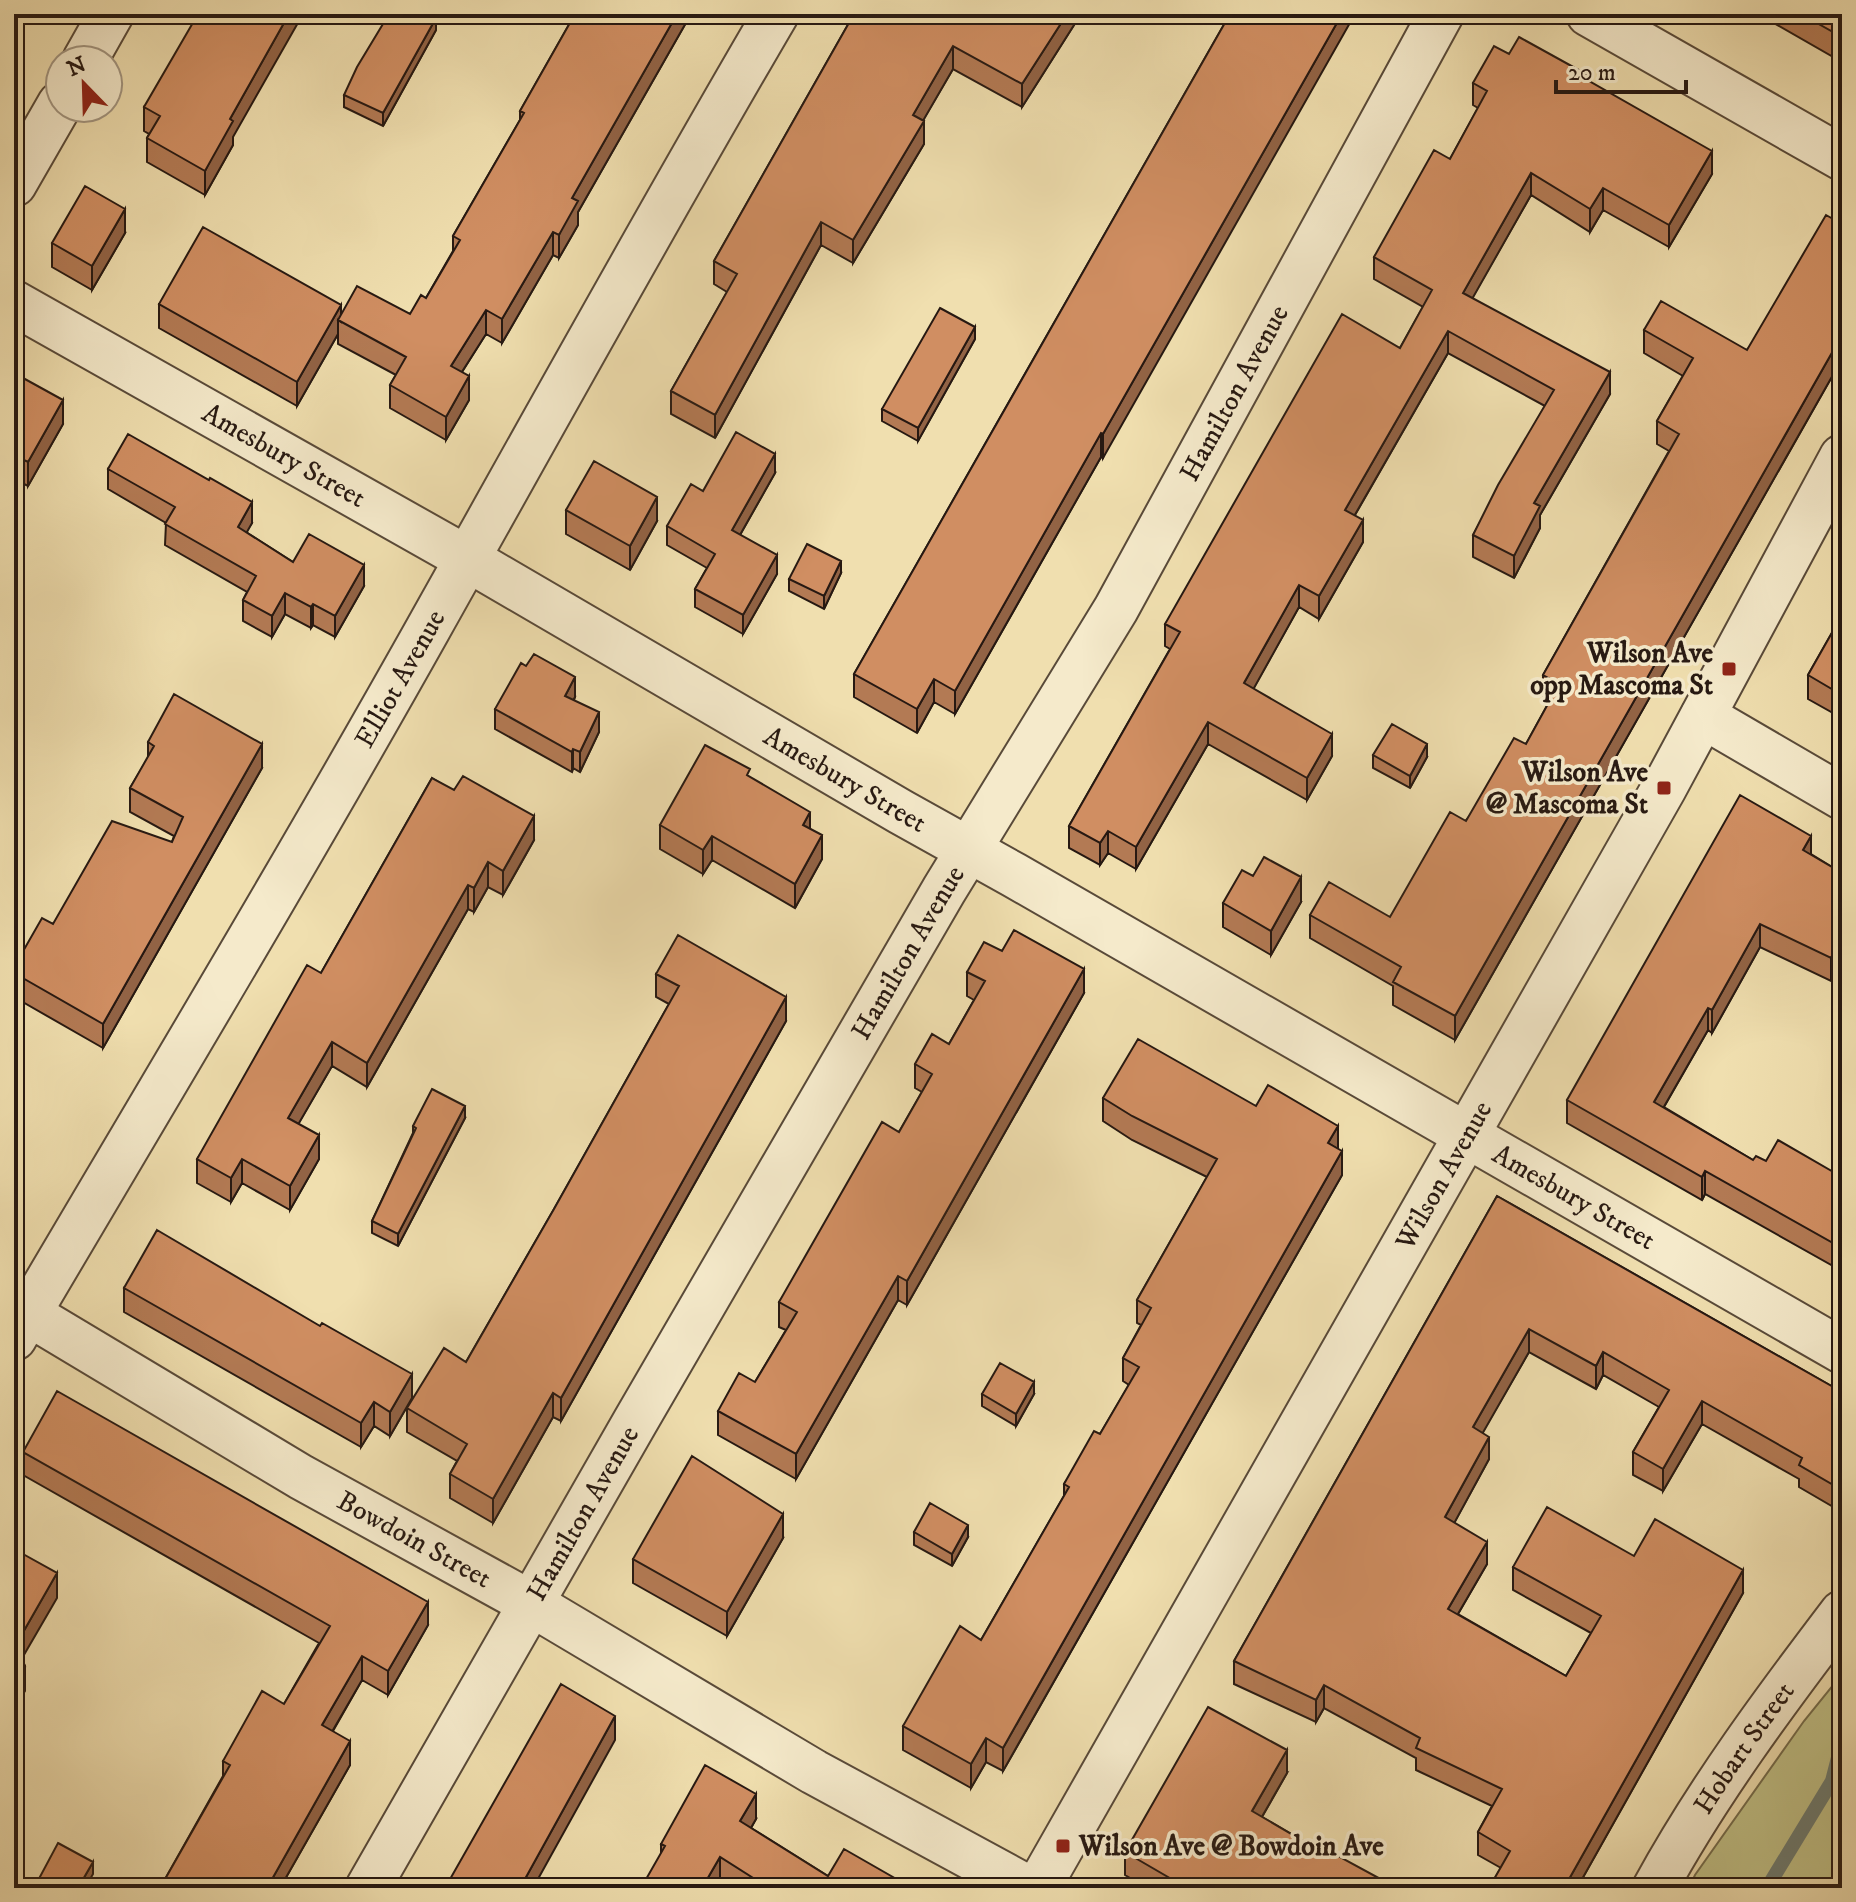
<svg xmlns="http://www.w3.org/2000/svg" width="1856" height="1902" font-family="'IM FELL DW Pica',serif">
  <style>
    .green { fill: #c0c086; stroke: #746c4c; stroke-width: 2 }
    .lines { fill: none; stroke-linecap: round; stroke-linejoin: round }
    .stream { stroke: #6d7b71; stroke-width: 14 }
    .minor-casing { stroke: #594a39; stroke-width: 48 }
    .minor { stroke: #f5eacb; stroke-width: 44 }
    .wall { fill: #b37a54; stroke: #271912; stroke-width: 2 }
    .shaded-wall { fill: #926345; stroke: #271912; stroke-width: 2 }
    .building { fill: #d08e62; stroke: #271912; stroke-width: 2 }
    .poi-dot { fill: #8f2418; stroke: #f5eacb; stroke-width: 3 }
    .labels { text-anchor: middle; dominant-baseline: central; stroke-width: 7; stroke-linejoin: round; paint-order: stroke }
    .street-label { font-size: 28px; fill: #271912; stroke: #f5eacb }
    .poi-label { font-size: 28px; font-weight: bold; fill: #271912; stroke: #f5eacb; text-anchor: end }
  </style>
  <rect width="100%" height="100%" fill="#f0dfaf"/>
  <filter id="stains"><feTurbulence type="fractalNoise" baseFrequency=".0025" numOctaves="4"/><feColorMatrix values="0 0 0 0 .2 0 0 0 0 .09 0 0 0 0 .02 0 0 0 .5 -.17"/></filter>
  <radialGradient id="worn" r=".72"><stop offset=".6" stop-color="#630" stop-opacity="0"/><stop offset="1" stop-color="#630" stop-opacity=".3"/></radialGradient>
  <!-- green -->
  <path class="green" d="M1842,1674v214h-153l6,-13 109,-154z"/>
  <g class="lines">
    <!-- stream -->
    <path class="stream" d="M1767,1888l65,-107 10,-39"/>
    <defs>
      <g id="minor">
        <path d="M1589,14l253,144"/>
        <path d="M85,60l26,-46"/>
        <path d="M14,184l46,-80"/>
        <path id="s1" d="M14,303l452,255 435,254 113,63 828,476"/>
        <path d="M1703,716l139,81"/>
        <path id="s2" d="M14,1305l287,172 229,126 284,169 214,116"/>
        <path id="s3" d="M14,1338c139,-236 280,-470 414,-709 115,-205 229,-412 348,-615"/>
        <path id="s4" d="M368,1888l267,-466 309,-532 172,-281 325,-595"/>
        <path id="s5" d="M1038,1888l626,-1100 178,-331"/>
        <path id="s6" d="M1655,1888c53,-97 120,-187 187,-275"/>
      </g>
    </defs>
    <!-- minor casing -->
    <use href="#minor" class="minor-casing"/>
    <!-- minor -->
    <use href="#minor" class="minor"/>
  </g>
  <!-- wall -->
  <path class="wall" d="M575,14h116l-113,198v13l-19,33 -6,-3 -51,88 -16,-9 -24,38 7,28 -23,40 -56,-32v-23l6,-10 -58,-31v-10l-41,72 -138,-78v-24l182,12 69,-2 16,-16 27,-47v-15l67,-116v-9z
    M854,14h227l-59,93 -69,-38 -30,51 1,24 -71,119 -32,-18 -106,193 -44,-24v-23l56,-99 -13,-8v-23z
    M1230,14l-127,444 -2,-1 -146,257 -21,-12 -17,31 -63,-36v-23z
    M1758,14h84v48z
    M436,30l-53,96 -39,-19v-12z
    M1509,54l77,25 126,95 -43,73 -66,-37 -13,22 -59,-37 -59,103 138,96 -70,121v13l-26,50 -41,-21v-22l72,-129 -97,-53 -93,162 8,27 -44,77 -20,-12 -46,82 79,67 -25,44 -99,-56 -72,125 -28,-16 -8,12 -31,-17v-22l101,-177 -5,-3v-22l235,-276 23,-41 -49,-28v-22l76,-98 28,-51 -5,-3v-22z
    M144,107l89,30v8l-28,50 -58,-33v-24l2,-4 -5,-3z
    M1842,224v135l-387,681 -62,-35v-19l-83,-48v-23l80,2 136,-173 23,-42 -6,-3v-24l126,-224 -12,-7v-23l26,-45 -39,-23v-23l103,20z
    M125,233l-33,57 -40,-23v-24z
    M975,339l-57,102 -36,-20v-12z
    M14,373l49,51 -35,62 -6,-3z
    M108,469l144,54 -6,9 47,30 71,24 -29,51 -22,-12 -2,3 -26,-14 -13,23 -29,-16v-21l4,-8 -82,-47 1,-22 -58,-34z
    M775,473l-35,62 37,39 -34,60 -48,-27v-18l12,-21 -40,-23v-19l36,-35z
    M566,510l91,11 -27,49 -64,-36z
    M841,573l-17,36 -35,-18v-12z
    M1842,615v103l-34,-19v-24z
    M575,697l-1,3 25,32 -19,40 -7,-4 -1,4 -77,-43v-20z
    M148,742l114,26 -159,280 -89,-51v-30l39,-43 119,-82 2,-6 -44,-24v-24l18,-30z
    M1373,755l54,2 -17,31 -37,-20z
    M432,778l102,62 -31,55 -15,-8 -14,25 -6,-3 -101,178 -35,-21 -34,58 21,35 -29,51 -48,-27 -11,19 -34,-19v-24l124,-186z
    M660,825l150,4 12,30 -27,49 -83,-48 -9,14 -43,-25z
    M1811,854l31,19v85l-11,23 -71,-34 -48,86 -4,-3 -44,77 89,53 13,1 76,16v94l-137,-77 -3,6 -135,-77v-23z
    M1301,902l-30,53 -48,-28v-24z
    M967,972l117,21 -177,312 -9,-5 -102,179 -78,-44v-24l37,-29 31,-52 -7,-3v-25l120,-170 23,-40 -7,-4v-24l34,-20 25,-44 -7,-4z
    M656,974l130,47 -225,400 -8,-4 -60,106 -43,-25v-24l7,-13 -50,-29v-24l59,-46 88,-153 115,-205 -13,-7z
    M1103,1098l153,8 82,43 4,26 -339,596 -17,-9 -15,26 -68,-38v-24l78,-86 83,-144v-12l36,-50 29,-49 -6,-4v-23l18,-33 -4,-2v-23l70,-123 -75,-37 -29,-19z
    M465,1118l-67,128 -26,-13v-12l41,-88v-7z
    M1497,1196l345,196v120l-43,-25v-8l-97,-55 -39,67 -30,-16v-23l26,-45 -56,-32 -7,14 -67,-37 -47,81 7,26 -35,64 33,41 -29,50 108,62 25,-43 -78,-43v-23l121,-11 109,37 -166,295h-88l12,-20 -23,-13v-23l14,-26 -76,-36v-12l-92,-50 -8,14 -82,-38v-23z
    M124,1288l288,110 -22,38 -16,-10 -13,21 -237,-135z
    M982,1394h52l-18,32 -34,-20z
    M23,1452l405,173 -40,70 -26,-15 -29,51 17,34 -70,123h-120l63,-112v-15l61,-57 35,-61 -296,-168z
    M914,1532l54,5 -16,29 -38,-21z
    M783,1538l-56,98 -94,-53v-24z
    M1287,1773l-25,44 67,39 68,32h-250l-22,-13v-23z
    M756,1819l-5,9 77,48 84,12h-184l-67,-35v-9z"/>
  <!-- shaded-wall -->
  <path class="shaded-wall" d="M17,14h13l-16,27v-22z
    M289,14h14l-70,123v8l-28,50v-24l25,-52z
    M677,14h14l-113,198v13l-19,33v-23l13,-37z
    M1067,14h14l-59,93v-23z
    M1342,14h13l-252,444v-24z
    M436,18v12l-53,96v-13z
    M953,46v23l-40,69v-23z
    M924,121v23l-71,119v-23z
    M1712,151v23l-43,73v-22z
    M1531,173v22l-68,120v-22z
    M1603,188v22l-13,22v-23z
    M125,209v24l-33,57v-24z
    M821,222v23l-106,193v-23z
    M553,232v23l-51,88v-24z
    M341,305v17l-3,-2v14l-41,72v-24z
    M486,310v24l-35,55v-23z
    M975,327v12l-57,102v-13z
    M1448,331v22l-103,179v-22z
    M1842,335v24l-387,681v-24z
    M1610,372v22l-70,121v13l-26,50v-22l20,-53z
    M469,376v24l-23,40v-23z
    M63,400v24l-35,62v-24z
    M1101,433v24l-146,257v-23z
    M775,454v19l-43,76v-19z
    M22,459v24l-8,15v-24z
    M657,497v24l-27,49v-24z
    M252,502v21l-14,25v-21z
    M1363,520v22l-44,77v-23z
    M777,555v19l-34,60v-19z
    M841,561v12l-17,36v-13z
    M364,565v21l-29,51v-21z
    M1299,585v22l-55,99v-23z
    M285,593v21l-13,23v-21z
    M313,604v21l-2,3v-21z
    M575,677v20l-10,18v-19z
    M934,679v23l-17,31v-24z
    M599,712v20l-19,40v-20z
    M1208,722v22l-72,125v-22z
    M1332,734v22l-25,44v-22z
    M262,744v24l-159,280v-24z
    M1427,744v13l-17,31v-12z
    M573,749v19l-1,4v-20z
    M810,812v24l-7,-11z
    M534,816v24l-31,55v-24z
    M1108,831v22l-8,12v-22z
    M822,835v24l-27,49v-24z
    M712,836v24l-9,14v-24z
    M1811,836v23l-8,-9z
    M488,862v25l-14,25v-24z
    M1301,877v25l-30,53v-24z
    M468,885v24l-101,178v-24z
    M1760,924v23l-48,86v-23z
    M1842,935v23l-11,23v-23z
    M1084,969v24l-177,312v-24z
    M786,997v24l-225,400v-23z
    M1708,1008v22l-54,94v-22z
    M332,1042v24l-44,76v-24z
    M465,1106v12l-67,128v-12z
    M1338,1126v23l-10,-6z
    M319,1135v24l-29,51v-24z
    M20,1140v24l-6,10v-24z
    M1342,1151v24l-339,596v-23z
    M242,1159v24l-11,19v-24z
    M1705,1171v23l-3,6v-23z
    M898,1276v24l-102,179v-25z
    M1529,1329v23l-56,98v-23z
    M1603,1352v23l-7,14v-23z
    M412,1374v24l-22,38v-24z
    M1034,1382v12l-18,32v-12z
    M553,1393v24l-60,106v-24z
    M1702,1401v23l-39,67v-22z
    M374,1402v24l-13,21v-24z
    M1489,1437v22l-44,81v-23z
    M783,1514v24l-56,98v-24z
    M968,1525v12l-16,29v-12z
    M1487,1542v22l-39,67v-22z
    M1743,1570v23l-166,295h-13z
    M57,1573v25l-43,74v-24z
    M428,1602v23l-40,70v-24z
    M362,1656v24l-40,69v-24z
    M25,1667v24l-11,18v-24z
    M1324,1685v23l-8,14v-22z
    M615,1716v24l-82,148h-13z
    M986,1738v24l-15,26v-24z
    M350,1741v24l-70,123h-13z
    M1287,1750v23l-35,61v-23z
    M756,1794v25l-16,28v-26z
    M720,1857v25l-3,6h-15z
    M93,1862v12l-8,14h-7z"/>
  <!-- building -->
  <path class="building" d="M198,14h91l-59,105 3,2 -28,50 -58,-33 13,-22 -16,-9z
    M389,14h40l7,4 -53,95 -39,-18 13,-28z
    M575,14h102l-105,184 6,3 -19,34 -6,-3 -51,87 -16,-9 -35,56 18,10 -23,41 -56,-32 16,-28 -68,-37 19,-34 53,28 11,-19 5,3 34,-58 -7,-4 71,-123 -4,-2z
    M854,14h213l-45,70 -69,-38 -40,69 11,6 -71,119 -32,-18 -106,193 -44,-24 66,-117 -23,-13z
    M1230,14h112l-239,420 -2,-1 -146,258 -21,-12 -17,30 -63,-35z
    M1801,14h41v23z
    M1519,37l67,37 -2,4 128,73 -43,74 -66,-37 -13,21 -59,-36 -68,120 147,79 -76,131 6,3 -26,50 -41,-21 25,-50 56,-95 -106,-59 -103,179 18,10 -44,76 -20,-11 -55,98 88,51 -25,44 -99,-56 -72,125 -28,-16 -8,12 -31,-17 111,-194 -15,-8 177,-310 58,34 32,-58 -58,-33 60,-107 16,9 37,-68 -14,-8 21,-37 15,8z
    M85,186l40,23 -33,57 -40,-23z
    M1826,215l16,9v111l-387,681 -62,-34 8,-15 -91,-52 19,-33 61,35 60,-105 16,9 48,-83 12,6 33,-60 -16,-9 136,-241 -22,-13 36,-63 -49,-28 17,-29 86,49z
    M203,227l138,78 -44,77 -138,-78z
    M940,308l35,19 -57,101 -36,-19z
    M14,373l49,27 -35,62 -6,-3 -8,15z
    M736,432l39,22 -43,76 45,25 -34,60 -48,-26 20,-35 -48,-28 24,-42 12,7z
    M128,434l81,46 1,-2 42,24 -14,25 55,35 16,-28 55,31 -29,51 -22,-12 -2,3 -26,-14 -13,23 -29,-16 13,-24 -91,-52 10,-17 -67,-38z
    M594,461l63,36 -27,49 -64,-36z
    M807,544l34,17 -17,35 -35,-17z
    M1842,615v80l-34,-20z
    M534,654l41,23 -10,19 34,16 -19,40 -7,-3 -1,3 -77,-43 26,-46 5,3z
    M174,694l88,50 -159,280 -89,-51v-6l28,-49 11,6 59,-103 60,21 11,-25 -53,-29 24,-42 -6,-4z
    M1392,724l35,20 -17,32 -37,-21z
    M705,745l45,24 -3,6 63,37 -7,13 19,10 -27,49 -83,-48 -9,14 -43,-25z
    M463,776l71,40 -31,55 -15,-9 -14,26 -6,-3 -101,178 -35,-21 -44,76 31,17 -29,51 -48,-27 -11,19 -34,-19 110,-194 14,8 111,-195 22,12z
    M1740,795l71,41 -8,14 39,23v62l-11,23 -71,-34 -48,86 -4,-2 -54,94 99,58 3,-4 10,5 12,-21 64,37v71l-137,-77 -3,6 -135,-77z
    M1264,857l37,20 -30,54 -48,-28 19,-33 11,6z
    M1014,930l70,39 -177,312 -9,-5 -102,178 -78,-43 21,-38 16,9 42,-70 -18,-10 103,-180 17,10 33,-58 -17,-10 17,-30 17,10 36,-63 -18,-9 17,-30 18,9z
    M678,935l108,62 -225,401 -8,-5 -60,106 -43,-25 17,-30 -60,-36 37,-60 22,14 88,-153 125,-223 -23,-12z
    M1138,1039l118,67 12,-21 70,41 -10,17 14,8 -339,597 -17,-10 -15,26 -68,-38 57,-100 21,14 88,-153 -5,-3 30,-53 6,3 39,-67 -16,-9 28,-50 -14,-8 80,-141 -85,-43 -29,-18z
    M432,1089l33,17 -67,128 -26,-13 44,-93 -3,-2z
    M14,1136l6,4 -6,10z
    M1497,1196l345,196v98l-43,-25 3,-7 -100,-57 -39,68 -30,-17 36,-62 -66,-38 -7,14 -67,-37 -56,98 16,10 -44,80 42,25 -39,67 118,67 35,-60 -88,-49 34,-60 87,49 21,-37 88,51 -179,318h-75l21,-37 -32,-19 24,-43 -86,-41 4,-10 -96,-53 -8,15 -82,-39z
    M157,1230l163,96 2,-3 90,51 -22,38 -16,-10 -13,21 -237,-135z
    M1000,1363l34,19 -18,32 -34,-20z
    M57,1391l371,211 -40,69 -26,-15 -40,69 28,16 -83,147h-107l70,-123 -7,-4 39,-70 22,13 46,-78 -307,-174z
    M692,1456l91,58 -56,98 -94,-53z
    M930,1503l38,22 -16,29 -38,-22z
    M14,1549l43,24 -43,75z
    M14,1660l11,7 -11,18z
    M561,1684l54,32 -95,172h-75z
    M1208,1707l79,43 -35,61 77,45 2,-4 66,36h-210l-62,-36z
    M705,1765l51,29 -16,27 88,55 16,-27 68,39h-143l-49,-31 -18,31h-61l24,-42 -4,-2z
    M58,1843l35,19 -15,26h-44z"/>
  <!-- markers -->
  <g class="poi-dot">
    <rect x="1721" y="661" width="16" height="16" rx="4"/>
    <rect x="1656" y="780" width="16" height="16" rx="4"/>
    <rect x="1055" y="1838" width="16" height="16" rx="4"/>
  </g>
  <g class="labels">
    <!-- street labels -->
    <g class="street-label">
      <text stroke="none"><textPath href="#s4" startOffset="1728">Hamilton Avenue</textPath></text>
      <text stroke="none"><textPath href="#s1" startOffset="310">Amesbury Street</textPath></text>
      <text stroke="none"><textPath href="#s3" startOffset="764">Elliot Avenue</textPath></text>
      <text stroke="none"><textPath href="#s1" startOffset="958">Amesbury Street</textPath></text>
      <text stroke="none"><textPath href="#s4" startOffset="1080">Hamilton Avenue</textPath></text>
      <text stroke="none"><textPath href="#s5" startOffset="820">Wilson Avenue</textPath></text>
      <text stroke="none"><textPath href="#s1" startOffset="1798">Amesbury Street</textPath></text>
      <text stroke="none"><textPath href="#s4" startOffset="432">Hamilton Avenue</textPath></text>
      <text stroke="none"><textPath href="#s2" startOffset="464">Bowdoin Street</textPath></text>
      <text stroke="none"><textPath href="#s6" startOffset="166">Hobart Street</textPath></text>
    </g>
    <!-- poi labels -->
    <g class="poi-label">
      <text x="1713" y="653">Wilson Ave<tspan x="1713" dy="32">opp Mascoma St</tspan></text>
      <text x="1648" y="772">Wilson Ave<tspan x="1648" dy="32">@ Mascoma St</tspan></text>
      <text x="1079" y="1846" text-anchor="start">Wilson Ave @ Bowdoin Ave</text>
    </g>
  </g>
  <!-- margin -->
  <rect width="1856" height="1902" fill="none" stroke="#f0dfaf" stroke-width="48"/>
  <rect x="16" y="16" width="1824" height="1870" fill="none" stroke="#271912" stroke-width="4"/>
  <rect x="24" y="24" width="1808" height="1854" fill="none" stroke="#271912" stroke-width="2"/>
  <!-- north arrow -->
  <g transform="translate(84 84) rotate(337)"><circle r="38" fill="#f5eacb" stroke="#a39681" stroke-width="2"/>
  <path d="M0-6L14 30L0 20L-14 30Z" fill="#8f2418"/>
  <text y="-12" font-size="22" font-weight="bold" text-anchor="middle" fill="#271912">N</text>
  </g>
  <!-- scale -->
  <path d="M1556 80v12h130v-12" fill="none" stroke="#271912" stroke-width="4"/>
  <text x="1568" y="80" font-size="24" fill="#271912" stroke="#f5eacb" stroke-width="6" paint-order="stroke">20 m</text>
  <rect width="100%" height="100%" filter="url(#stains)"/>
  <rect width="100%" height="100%" fill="url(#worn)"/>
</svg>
